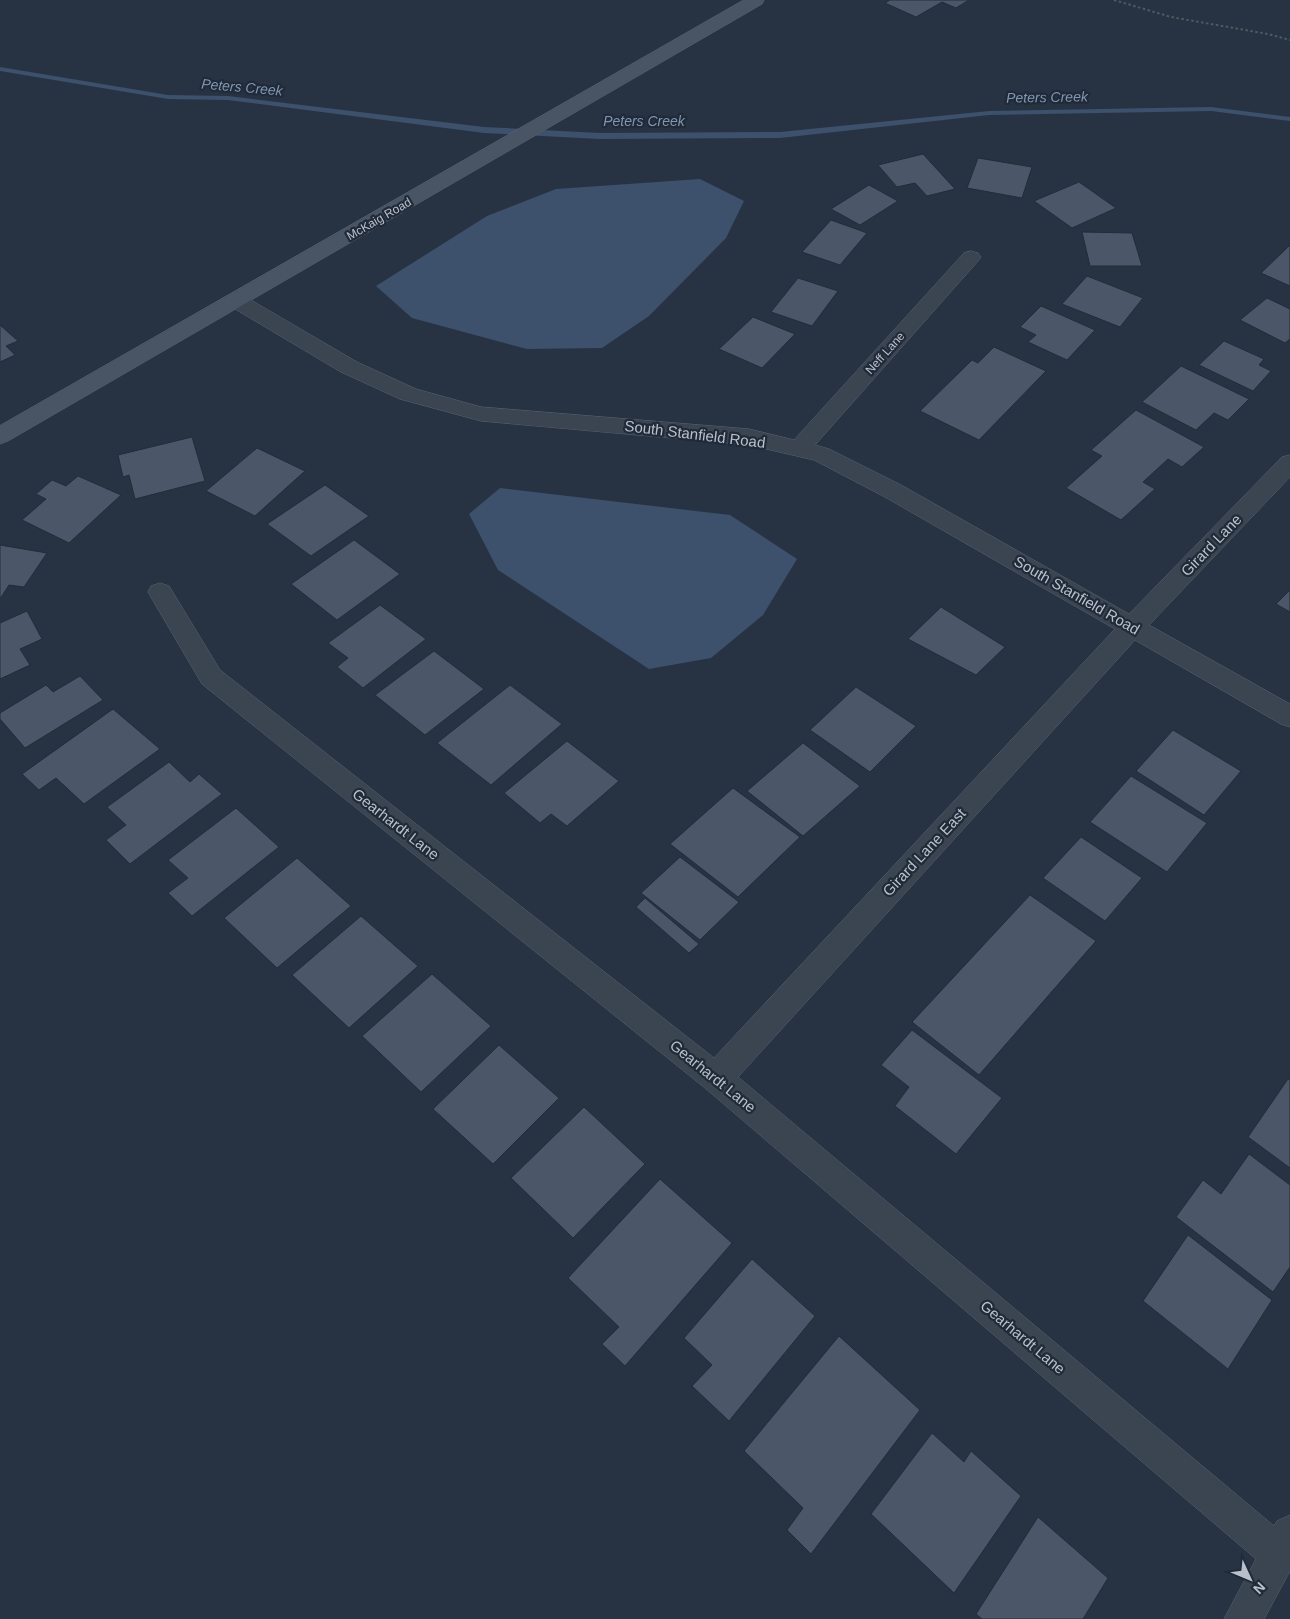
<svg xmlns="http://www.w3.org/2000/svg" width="1290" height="1619" font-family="Helvetica,sans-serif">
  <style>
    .water { fill: #3d506c }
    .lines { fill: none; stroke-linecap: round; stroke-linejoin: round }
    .stream { fill: #3d506c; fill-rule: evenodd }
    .building { fill: #4b5769; stroke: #222c3a }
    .street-casing { stroke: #5a6370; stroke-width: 1 }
    .secondary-casing { stroke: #5a6370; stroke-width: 1 }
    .path { stroke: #475d60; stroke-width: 2; stroke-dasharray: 2.5 2.5; stroke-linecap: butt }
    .street { fill: #3b4552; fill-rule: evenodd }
    .secondary { fill: #495465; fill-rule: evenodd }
    .labels { text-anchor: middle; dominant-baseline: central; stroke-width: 4.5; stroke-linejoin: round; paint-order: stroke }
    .far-street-label { font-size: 12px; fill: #b9c0cc; stroke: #202a38 }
    .far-water-label { font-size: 14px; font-style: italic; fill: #8096b3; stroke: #202a38 }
    .street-label { font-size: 15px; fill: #b9c0cc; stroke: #202a38 }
  </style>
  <rect width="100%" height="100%" fill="#273343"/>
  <!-- water -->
  <path class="water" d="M700,179l44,22 -18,37 -77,78 -47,32 -75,1 -115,-31 -36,-32 111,-70 69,-27z
    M500,488l230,27 67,44 -34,56 -52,43 -62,11 -151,-99 -29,-56z"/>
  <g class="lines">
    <!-- stream -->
    <path class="stream" d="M0,67l168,28 60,1 256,31 116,6 180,-1 209,-21 222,-4 79,10v4l-79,-10 -222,4 -209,23 -180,1 -116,-6 -256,-33 -60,-1 -168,-28z"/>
  </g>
  <!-- building -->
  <path class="building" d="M890,0h79l-13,8 -14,-6 -26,15 -31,-14z
    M923,154l32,35 -28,7 -12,-13 -18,4 -19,-22z
    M978,158l54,9 -10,31 -55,-10z
    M1079,182l37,26 -44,20 -38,-27z
    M869,185l29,16 -38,24 -29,-16z
    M831,220l36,13 -27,32 -38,-13z
    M1082,232l50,1 10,33h-52z
    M1289,246h1v40l-29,-13z
    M1087,276l56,22 -23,29 -58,-23z
    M798,278l40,13 -26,35 -41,-14z
    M1267,298l23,11v30l-5,4 -45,-23z
    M1041,306l54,24 -28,30 -39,-18 8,-7 -16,-8z
    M753,317l42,17 -33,34 -43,-19z
    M0,325l18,16 -12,5 9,9 -15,7z
    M1224,341l40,18 -5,6 12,6 -18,20 -54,-26z
    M994,347l52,24 -67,69 -59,-29 52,-51 6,3z
    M1181,366l68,33 -21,21 -14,-7 -18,17 -54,-28z
    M1136,410l68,37 -22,20 -14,-8 -25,23 12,7 -34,31 -55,-32 36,-32 -11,-6z
    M192,437l13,44 -70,18 -6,-24 -6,2 -5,-22z
    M257,448l48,23 -50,45 -49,-25z
    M78,476l43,19 -52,48 -47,-23 24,-21 -10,-5 16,-14 14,6z
    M325,485l44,31 -58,40 -44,-32z
    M354,540l46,34 -63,46 -46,-36z
    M0,545l47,8 -23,34 -15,-2 -9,14z
    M1290,590v22l-14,-8z
    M380,605l46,34 -63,49 -26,-21 11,-9 -20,-15z
    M941,607l64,40 -29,28 -68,-36z
    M27,611l15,28 -22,10 10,16 -30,14v-56z
    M434,651l50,38 -59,46 -50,-40z
    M80,676l23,24 -78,48 -25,-29v-6l46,-28 7,7z
    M510,685l52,39 -71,61 -54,-42z
    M856,687l60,39 -46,46 -60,-42z
    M113,709l47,40 -76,55 -28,-26 -17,12 -17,-16z
    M1173,730l68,41 -37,44 -68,-44z
    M567,741l52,40 -52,45 -16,-12 -11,9 -36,-30z
    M803,743l57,43 -57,50 -56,-45z
    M169,762l21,20 9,-8 23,20 -92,70 -24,-24 20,-15 -19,-18z
    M1131,776l76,47 -40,49 -77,-50z
    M733,788l67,49 -62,60 -68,-53z
    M236,808l43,39 -87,69 -24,-23 20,-15 -20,-18z
    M1081,837l61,41 -37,43 -62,-43z
    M680,857l59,45 -39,38 -59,-47z
    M297,858l54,48 -74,62 -53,-50z
    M1030,895l66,46 -117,134 -67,-53z
    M645,898l54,46 -10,9 -53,-46z
    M361,916l57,50 -69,62 -57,-53z
    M432,974l59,52 -70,66 -59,-56z
    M912,1030l90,68 -46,56 -61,-48 14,-19 -28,-22z
    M499,1045l60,53 -66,66 -60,-55z
    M1288,1079l2,1v88l-42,-31z
    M584,1107l61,57 -72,74 -62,-60z
    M1249,1154l41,31v82l-17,25 -97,-75 27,-37 18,14z
    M660,1179l72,64 -107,123 -23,-22 17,-17 -51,-49z
    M1188,1235l84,65 -44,69 -85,-68z
    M752,1259l63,57 -86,105 -37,-35 20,-21 -28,-27z
    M839,1336l81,74 -109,144 -24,-24 16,-22 -59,-57z
    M932,1433l32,29 7,-11 50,45 -67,97 -83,-79z
    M1038,1517l70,61 -25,41h-101l-6,-5z"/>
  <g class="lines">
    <defs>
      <path id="street" d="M971,251l7,2 3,4 -3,4 -163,184 14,4 72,36 228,129 153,-157 8,-2v22l-141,148 141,79v23l-9,-3 -146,-84 -397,437 536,449 3,-5 13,-6v56l-26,48h-40l32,-60 -551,-471 -503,-404 -54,-92 3,-6 9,-3 9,3 51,84 494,388 401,-429 -230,-132 -71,-37 -65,-15 -268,-24 -81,-22 -59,-27 -111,-66 -3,-5 3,-5 7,-1 7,1 113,66 59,27 65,18 268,22 45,11 170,-187z"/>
      <path id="secondary" d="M744,0h20l-2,4 -754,437 -8,3v-18z"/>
    </defs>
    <!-- street casing -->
    <use href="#street" class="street-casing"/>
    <!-- secondary casing -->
    <use href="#secondary" class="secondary-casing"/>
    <!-- path -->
    <path class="path" d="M1114,0l57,17 97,17 22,6"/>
    <!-- street -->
    <use href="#street" class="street"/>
    <!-- secondary -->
    <use href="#secondary" class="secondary"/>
  </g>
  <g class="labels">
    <!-- far-street labels -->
    <g class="far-street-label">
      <text transform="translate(379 219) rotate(-30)">McKaig Road</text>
      <text transform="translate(885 353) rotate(-48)">Neff Lane</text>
    </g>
    <!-- far-water labels -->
    <g class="far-water-label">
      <text transform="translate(242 87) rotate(5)">Peters Creek</text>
      <text transform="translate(1047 97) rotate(-1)">Peters Creek</text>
      <text x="644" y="121">Peters Creek</text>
    </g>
    <!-- street labels -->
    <g class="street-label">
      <text transform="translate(695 434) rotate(7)">South Stanfield Road</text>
      <text transform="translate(1211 545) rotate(-46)">Girard Lane</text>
      <text transform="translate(1077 595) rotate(30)">South Stanfield Road</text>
      <text transform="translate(396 824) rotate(38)">Gearhardt Lane</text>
      <text transform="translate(924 852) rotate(-47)">Girard Lane East</text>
      <text transform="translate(713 1076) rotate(39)">Gearhardt Lane</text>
      <text transform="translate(1023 1337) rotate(40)">Gearhardt Lane</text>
    </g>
  </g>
  <!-- north arrow -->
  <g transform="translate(1250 1579) rotate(134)" stroke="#202a38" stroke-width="4" paint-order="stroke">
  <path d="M0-4L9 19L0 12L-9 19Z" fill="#b9c0cc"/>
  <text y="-8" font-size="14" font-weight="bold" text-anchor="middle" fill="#b9c0cc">N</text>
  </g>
</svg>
